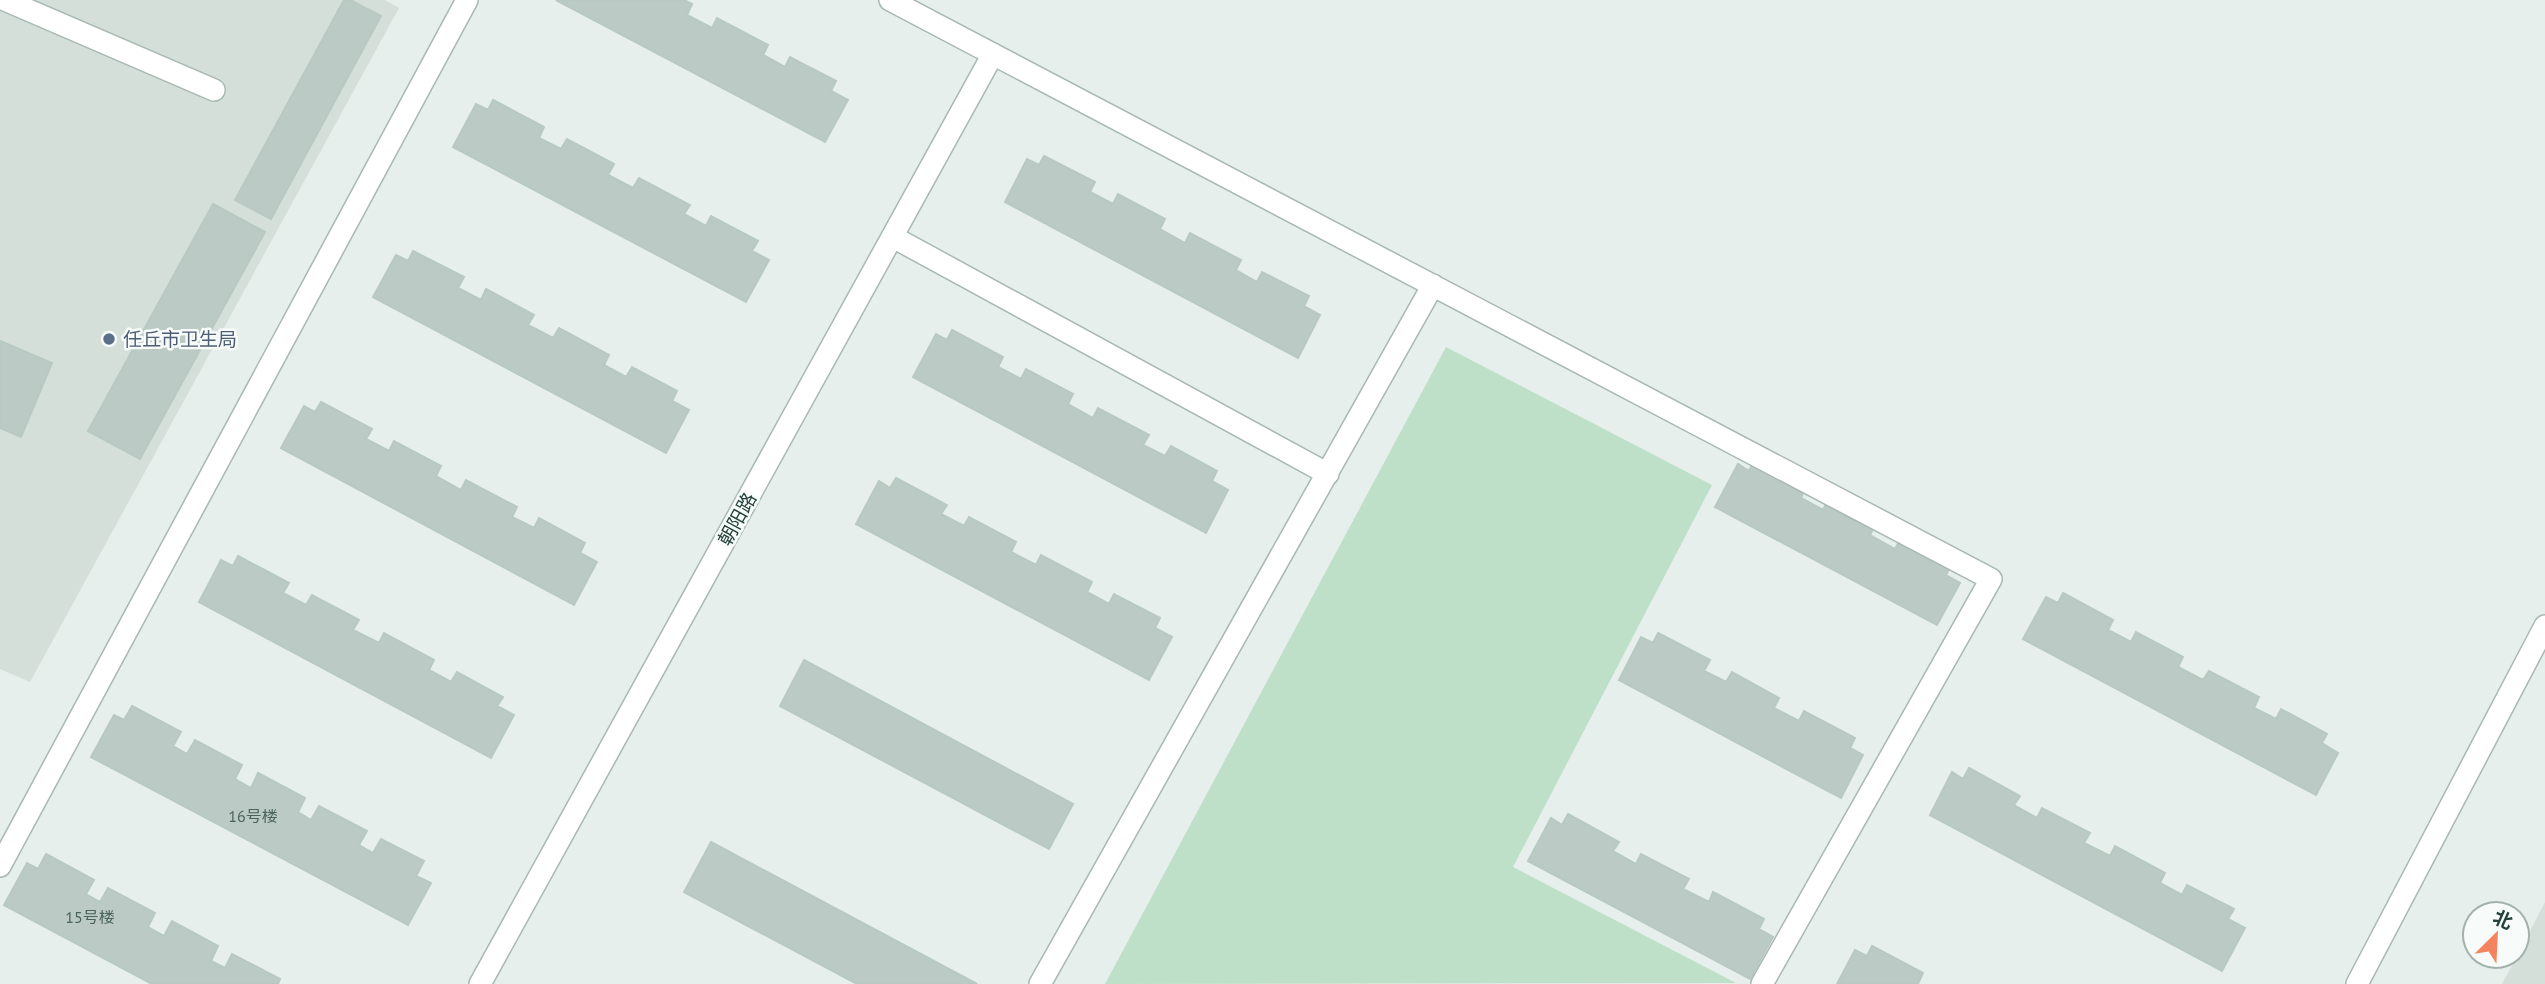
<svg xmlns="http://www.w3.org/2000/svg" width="2545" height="984" font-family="'PT Sans','Noto Sans SC',sans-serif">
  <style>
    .built { fill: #d4dfda }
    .green { fill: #bfe0c8 }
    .building { fill: #bbcac4; stroke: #b8c9c2; stroke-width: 2 }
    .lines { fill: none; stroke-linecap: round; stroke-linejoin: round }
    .minor-casing { stroke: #a8b8b2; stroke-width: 24 }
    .minor { stroke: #fff; stroke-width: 21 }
    .service-dot { fill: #5c6f8a; stroke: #f7fbf9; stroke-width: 2.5 }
    .labels { text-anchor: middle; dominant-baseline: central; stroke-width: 5; stroke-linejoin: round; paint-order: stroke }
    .number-label { font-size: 16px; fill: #4a645c }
    .service-label { font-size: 19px; fill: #4e5e75; stroke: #f7fbf9; text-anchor: start }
    .street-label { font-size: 19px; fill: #24423a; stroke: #f7fbf9 }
  </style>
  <rect width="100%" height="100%" fill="#e6efeb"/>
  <!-- built -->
  <path class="built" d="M0,0h385l14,8 -369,674 -30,-13z
    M2545,902v82h-43l15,-28z"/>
  <!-- green -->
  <path class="green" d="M1446,347l266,138 -199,382 223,116 -631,1z"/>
  <!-- building -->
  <path class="building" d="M344,0h6l31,16 -110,203 -36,-19z
    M556,0h128l8,4 -5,11 25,13 5,-10 51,27 -5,10 22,12 5,-10 46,24 -5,10 17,9 -23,42z
    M493,100l51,27 -5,11 22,11 6,-10 47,25 -6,11 25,13 6,-10 51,27 -6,9 22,12 5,-10 47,25 -6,10 17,9 -23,42 -293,-155 23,-43 12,6z
    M1044,156l51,26 -5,10 23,12 5,-10 47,25 -5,10 25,14 5,-10 51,27 -5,10 21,12 5,-10 47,24 -5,10 16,9 -22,43 -293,-156 22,-43 12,6z
    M213,204l52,28 -125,227 -52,-28z
    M413,251l51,26 -6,11 23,12 5,-11 48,26 -6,10 25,13 6,-10 50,27 -5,10 22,12 6,-10 45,24 -5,10 17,9 -23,43 -293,-156 23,-42 12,6z
    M952,330l51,27 -5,10 23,12 5,-10 47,25 -5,10 25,14 5,-10 51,27 -6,10 22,11 6,-10 46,25 -5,10 16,9 -22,43 -293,-156 23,-43 11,6z
    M0,341l52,22 -31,74 -21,-9z
    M321,402l51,27 -6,10 23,12 5,-10 47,25 -5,10 25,14 5,-10 51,27 -5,10 22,11 5,-10 46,25 -5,10 17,9 -23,43 -293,-157 23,-42 11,6z
    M1754,461l51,27 -4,10 22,12 5,-10 47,25 -5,10 25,14 6,-11 50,27 -5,10 14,8 -23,42 -222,-118 23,-43 11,7z
    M896,478l51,27 -6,9 23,12 5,-9 47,25 -5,10 25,13 5,-10 51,27 -5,10 22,12 5,-10 46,24 -5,10 17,9 -23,43 -293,-156 23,-43 11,7z
    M238,556l51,27 -6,10 23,12 6,-10 47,25 -6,10 26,13 5,-10 50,27 -5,10 22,12 6,-10 46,25 -6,9 17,9 -23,43 -292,-156 22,-42 12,6z
    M2063,593l50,27 -5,10 23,12 5,-10 47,25 -5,10 25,13 6,-9 50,26 -5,11 22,11 5,-10 46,25 -5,9 16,10 -22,42 -293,-156 23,-42 12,6z
    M1658,633l52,27 -6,11 22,11 6,-10 47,26 -5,10 25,13 5,-10 51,27 -5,10 13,7 -22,43 -222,-118 22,-43 12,6z
    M804,660l269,144 -24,45 -269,-143z
    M132,706l49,26 -8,14 14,8 8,-14 47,25 -7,14 16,9 7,-15 47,25 -7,14 13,8 8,-14 48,25 -8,14 14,8 8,-14 43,22 -8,15 15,7 -23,42 -317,-168 23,-42 10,5z
    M1969,768l51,28 -6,9 23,13 5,-10 48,25 -6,10 26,13 5,-10 50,27 -5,10 22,12 5,-10 47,24 -6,10 17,9 -23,43 -292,-156 22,-43 11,7z
    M1568,814l51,28 -6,9 23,13 5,-10 48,25 -6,10 26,13 4,-10 51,27 -5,10 14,8 -23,42 -222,-118 23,-43 11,7z
    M711,842l266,142h-120l-173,-92z
    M46,854l48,26 -8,14 14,8 8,-14 47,25 -7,14 16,9 8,-15 46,25 -7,15 14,7 7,-14 48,25 -2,5h-126l-148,-79 23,-42 11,6z
    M1872,946l51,27 -5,11h-81l18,-34 12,6z"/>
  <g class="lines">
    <defs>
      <path id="minor" d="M5,0l209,90
        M890,0l1101,579 -229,405
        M893,237l435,237
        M0,866l467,-866
        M480,984l513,-930
        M1040,984l393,-699
        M2357,984l188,-358"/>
    </defs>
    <!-- minor casing -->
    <use href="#minor" class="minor-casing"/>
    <!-- minor -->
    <use href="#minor" class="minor"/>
  </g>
  <!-- markers -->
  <circle class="service-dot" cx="109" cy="339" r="7"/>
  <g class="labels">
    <!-- number labels -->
    <g class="number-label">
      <text x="253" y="816">16号楼</text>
      <text x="90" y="917">15号楼</text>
    </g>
    <!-- service labels -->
    <g class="service-label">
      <text x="123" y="339">任丘市卫生局</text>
    </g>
    <!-- street labels -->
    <g class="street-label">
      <text transform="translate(737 519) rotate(-61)">朝阳路</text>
    </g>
  </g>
  <!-- north arrow -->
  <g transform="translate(2496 935) rotate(24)"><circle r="33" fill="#f7fbf9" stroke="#a3b1ad" stroke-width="2"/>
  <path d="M0-5L12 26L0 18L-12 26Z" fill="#f4845f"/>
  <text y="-10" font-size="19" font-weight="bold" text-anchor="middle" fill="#24423a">北</text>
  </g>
</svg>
